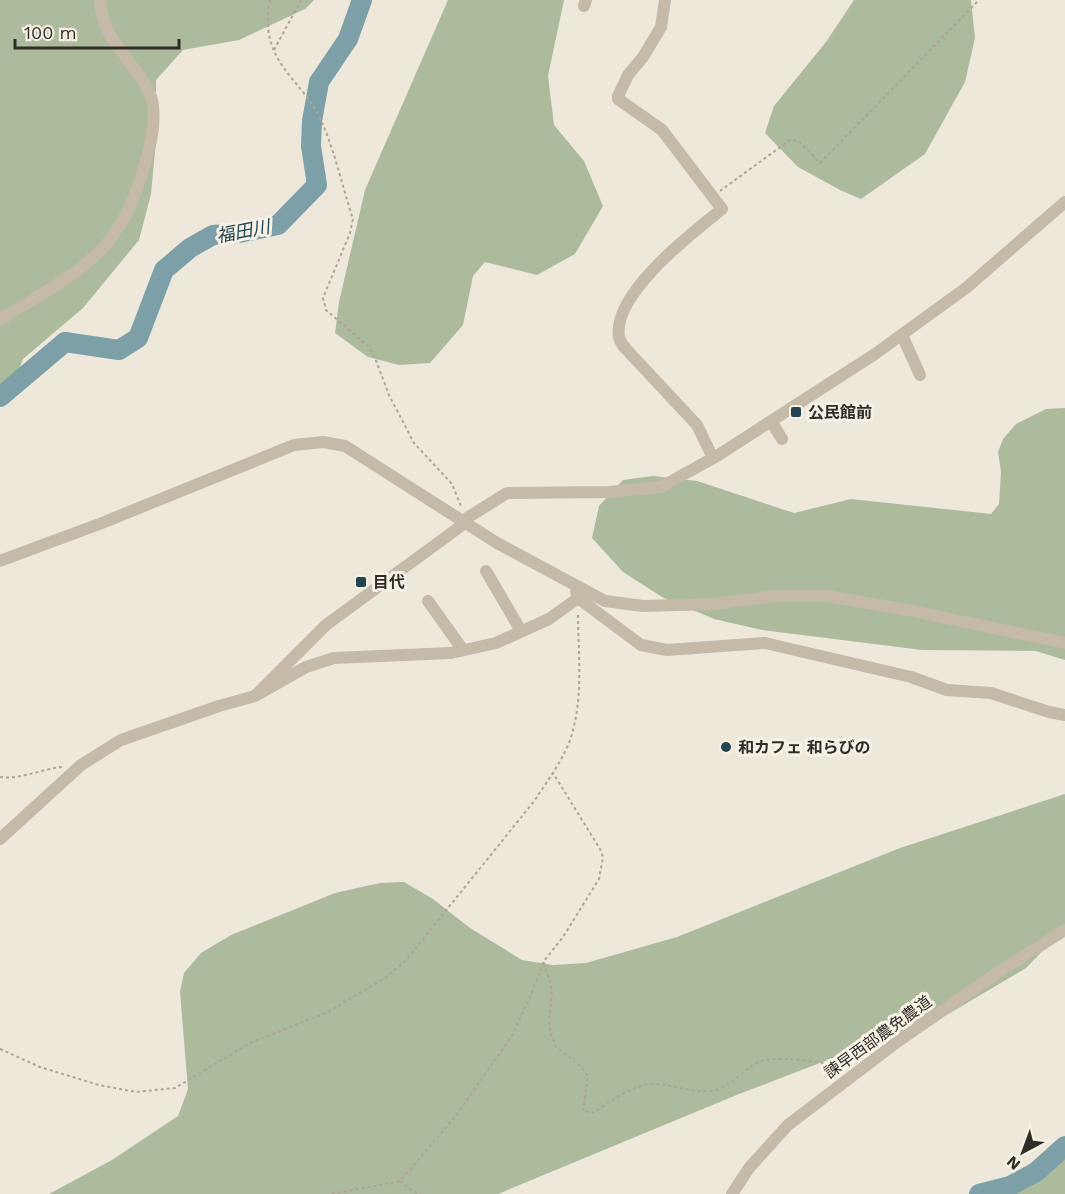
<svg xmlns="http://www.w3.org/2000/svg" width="1065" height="1194" font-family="'Work Sans','Noto Sans JP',sans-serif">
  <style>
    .green { fill: #acbb9c }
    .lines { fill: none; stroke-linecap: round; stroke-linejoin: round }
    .river { stroke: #7da0a8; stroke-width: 20 }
    .path { stroke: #b0a492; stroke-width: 2; stroke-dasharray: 3 3; stroke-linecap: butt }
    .minor { stroke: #c5b9a8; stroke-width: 12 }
    .poi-dot { fill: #22454f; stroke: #f7f1e6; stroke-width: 2 }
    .labels { text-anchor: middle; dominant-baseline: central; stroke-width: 6; stroke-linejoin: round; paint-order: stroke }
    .poi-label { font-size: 16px; font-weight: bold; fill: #322c27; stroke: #f7f1e6; text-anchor: start }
    .street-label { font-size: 16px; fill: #322c27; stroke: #f7f1e6 }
    .water-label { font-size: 18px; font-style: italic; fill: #22454f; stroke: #f7f1e6 }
  </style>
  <rect width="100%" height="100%" fill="#eee8da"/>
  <!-- green -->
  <path class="green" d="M0,0h314l-9,9 -66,31 -56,10 -27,30v61l-5,53 -12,46 -56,68 -60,51 -13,34 -10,10z
    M448,0h116l-16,76 6,49 30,36 19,45 -28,48 -38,21 -52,-13 -12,14 -10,49 -33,38 -31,2 -31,-8 -33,-24 4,-31 26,-112z
    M854,0h117l4,38 -10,44 -40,72 -64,45 -21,-9 -42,-23 -33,-34 9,-27 52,-64z
    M1065,408v252l-29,-9 -114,-1 -160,-20 -48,-11 -52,-22 -39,-25 -31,-34 7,-32 24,-26 30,-4 44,5 97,32 57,-14 140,15 8,-10 2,-32 -3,-20 5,-13 13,-15 30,-15z
    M1065,794v134l-39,40 -76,45 -211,81 -241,100h-449l63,-34 66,-44 10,-27 -8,-97 4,-19 17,-20 30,-18 104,-42 45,-10 24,-1 29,17 37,29 52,32 31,5 33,-2 91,-26 223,-89z
    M1065,1140v54h-83l75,-47z"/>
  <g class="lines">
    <!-- river -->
    <path class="river" d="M0,397l65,-55 54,8 19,-12 26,-68 26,-22 23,-13 26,-2 39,-8 39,-40 -6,-39 1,-25 7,-39 29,-43 14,-39
      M979,1194l31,-8 26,-14 29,-26"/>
    <!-- path -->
    <path class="path" d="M270,0c-13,65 35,78 54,127 12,29 19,62 29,92l-3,14 -27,65 3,12 42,36 7,12 14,37 25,48 38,41 9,22
      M274,50l27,-50
      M720,191l70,-51 9,1 21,22 159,-163
      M0,777c20,3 41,-8 62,-10
      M544,963l8,27 -3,30 2,15 5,12 22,17 10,12 -5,35 9,2c18,-10 40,-29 62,-29 18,0 36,9 55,7 25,-2 35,-27 56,-31 22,-4 60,4 83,6
      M0,1049l40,18 59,18 37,7 39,-4 75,-45 78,-31 60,-36 19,-17 128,-159c12,-19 27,-38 35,-60 14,-41 8,-85 8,-128
      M400,1181l14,11 7,2
      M332,1194l68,-13 55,-64 57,-81 19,-41 13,-34 19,-24 36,-58 4,-22 -3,-8 -47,-76"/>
    <!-- minor -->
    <path class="minor" d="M665,0l-4,27 -18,30 -15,18 -10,21v3l44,31 60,79c-30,24 -110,85 -103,128 1,4 4,9 7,12l71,76 16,33
      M584,6l2,-6
      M0,320c38,-25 91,-50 116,-89 15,-21 23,-46 30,-71 6,-19 12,-50 3,-68 -15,-33 -47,-50 -49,-92
      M902,335l18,40
      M771,421l11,18
      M0,561l102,-38 192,-78 29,-3 22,4 152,97 108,58 38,5 70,-2 63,-8h51l81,14 157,33
      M486,571l35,60
      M576,591l2,7 63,47 26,5 98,-7 146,34 36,13 44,3 58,19 16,3
      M428,601l35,49
      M255,696l71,-71 139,-102 2,-5 40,-25 102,-1 52,-5 56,-31 158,-102 91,-66 99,-86
      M0,839l81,-74 40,-25 98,-34 36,-10 51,-29 28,-9 117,-5 45,-10 53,-24 29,-21
      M732,1194l17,-26 39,-43 109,-83 100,-69 68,-43"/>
  </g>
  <!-- markers -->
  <g class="poi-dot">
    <rect x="790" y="406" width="12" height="12" rx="3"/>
    <rect x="355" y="576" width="12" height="12" rx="3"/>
    <circle cx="726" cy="747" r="6"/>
  </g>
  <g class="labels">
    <!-- poi labels -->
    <g class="poi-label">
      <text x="808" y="412">公民館前</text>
      <text x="373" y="582">目代</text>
      <text x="738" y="747">和カフェ 和らびの</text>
    </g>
    <!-- street labels -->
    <g class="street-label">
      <text transform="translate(878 1037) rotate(-36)">諫早西部農免農道</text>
    </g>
    <!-- water labels -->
    <g class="water-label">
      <text transform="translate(243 231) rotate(-11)">福田川</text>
    </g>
  </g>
  <!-- north arrow -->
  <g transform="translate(1023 1152) rotate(221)" stroke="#f7f1e6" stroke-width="4.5" paint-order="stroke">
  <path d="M0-4.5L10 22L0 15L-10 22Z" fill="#322c27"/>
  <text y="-9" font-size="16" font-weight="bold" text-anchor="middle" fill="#322c27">N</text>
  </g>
  <!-- scale -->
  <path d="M15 39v9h164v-9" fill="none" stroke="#322c27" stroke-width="3"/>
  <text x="24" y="39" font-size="18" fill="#322c27" stroke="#f7f1e6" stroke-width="4.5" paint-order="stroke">100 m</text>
</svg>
